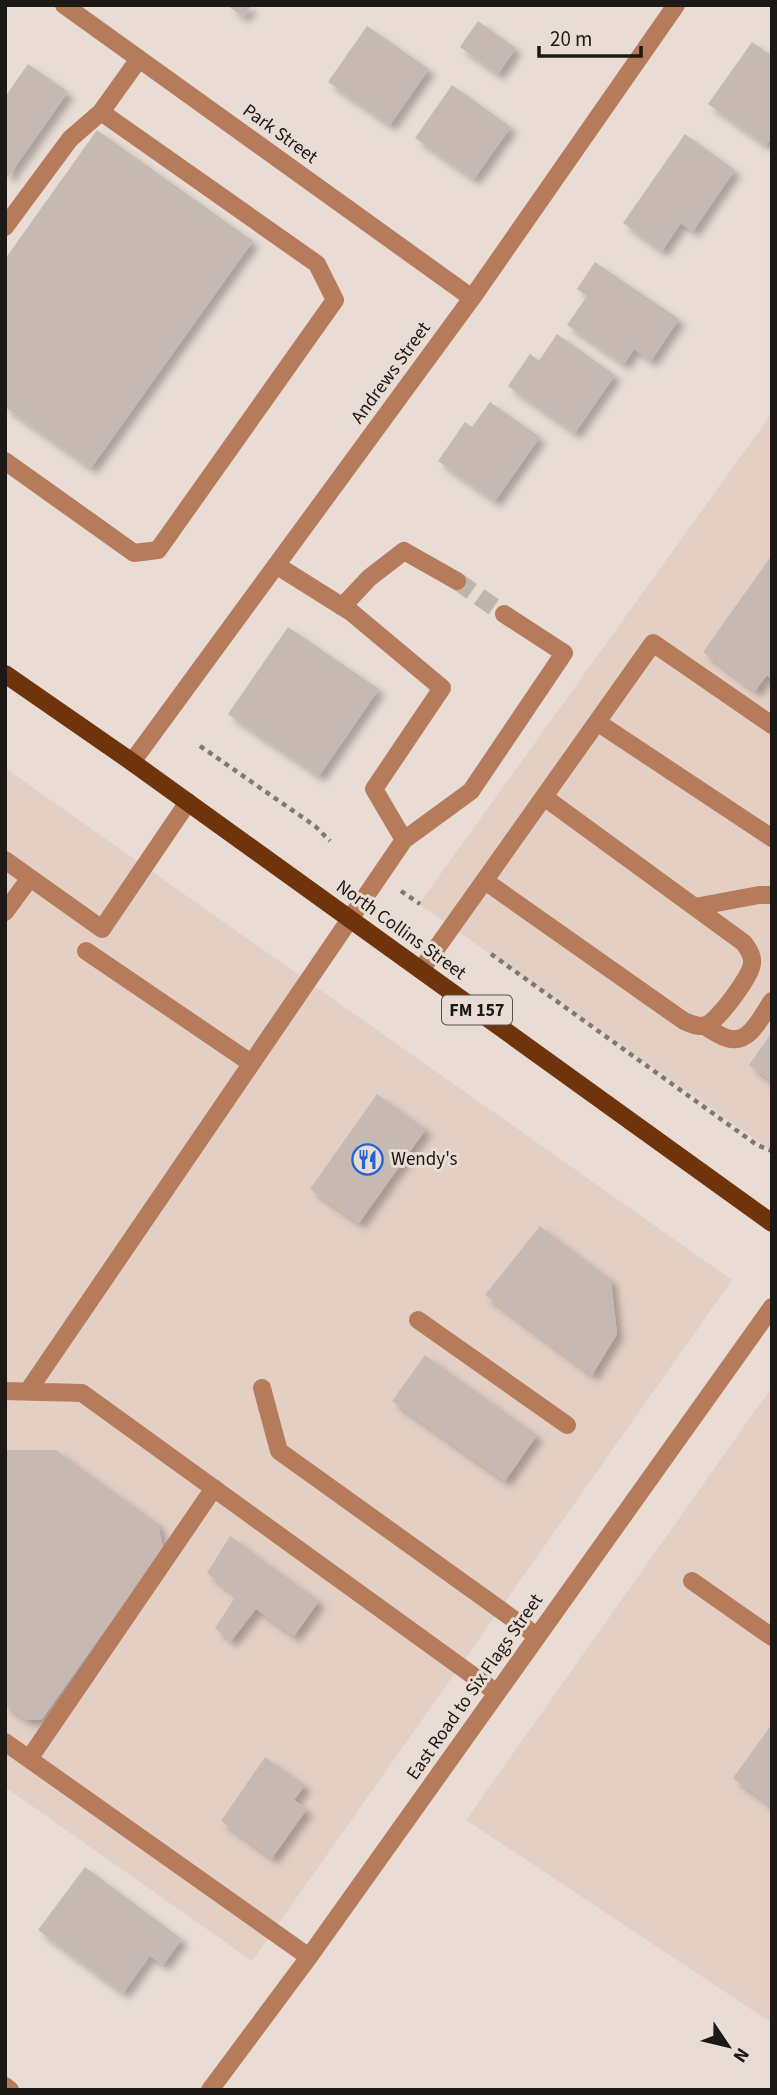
<svg xmlns="http://www.w3.org/2000/svg" width="777" height="2095" font-family="'Source Sans 3',sans-serif">
  <style>
    .built { fill: #e3cfc4 }
    .building { fill: #c6b9b3; filter: url(#shadow) }
    .lines { fill: none; stroke-linecap: round; stroke-linejoin: round }
    .minor-tunnel { stroke: #bfb5af; stroke-width: 18; stroke-dasharray: 18 9; stroke-linecap: butt }
    .path { stroke: #807873; stroke-width: 4.5; stroke-dasharray: 5 5; stroke-linecap: butt }
    .minor { stroke: #b57b5b; stroke-width: 18 }
    .major { stroke: #6f340b; stroke-width: 18 }
    .labels { text-anchor: middle; dominant-baseline: central; stroke-width: 6; stroke-linejoin: round; paint-order: stroke }
    .shield { fill: #e8dcd5; stroke: #59534f; stroke-width: 2 }
    .shield-label { font-size: 18px; font-weight: bold; fill: #1c1815 }
    .street-label { font-size: 19px; fill: #1c1815; stroke: #e8dcd5 }
    .poi-label { font-size: 19px; fill: #1c1815; stroke: #e8dcd5; text-anchor: start }
  </style>
  <defs>
    <filter id="shadow"><feDropShadow dx="6" dy="6" stdDeviation="3.5" flood-color="#0004"/></filter>
  </defs>
  <rect width="100%" height="100%" fill="#e8dcd5"/>
  <!-- built -->
  <path class="built" d="M772,413v738l-353,-247z
    M5,768l727,512 -480,681 -247,-174z
    M772,1387v636l-306,-203z"/>
  <!-- building -->
  <path class="building" d="M227,5h25l-9,12z
    M478,21l38,27 -18,26 -38,-27z
    M367,26l62,43 -39,56 -62,-43z
    M752,42l20,14v82l-6,7 -58,-41z
    M28,64l40,28 -60,85 -3,-2v-78z
    M452,85l59,42 -37,52 -59,-41z
    M97,130l156,111 -162,227 -86,-61v-148z
    M685,134l50,36 -42,61 -12,-8 -19,28 -39,-28z
    M595,262l84,57 -28,42 -17,-12 -10,15 -57,-39 20,-29 -10,-7z
    M557,334l58,41 -40,58 -67,-47 22,-32 9,7z
    M490,402l50,35 -45,64 -57,-40 27,-39 7,5z
    M772,555v124l-5,-4 -12,16 -52,-39z
    M288,627l91,62 -60,87 -91,-62z
    M772,1032v49l-23,-16z
    M377,1094l49,35 -67,94 -49,-34z
    M540,1226l71,54 6,54 -25,41 -107,-80z
    M425,1355l112,80 -32,46 -113,-80z
    M5,1450h51l102,74 5,24 -121,171 -15,1 -22,-15z
    M230,1536l89,65 -25,35 -38,-27 -25,32 -16,-13 21,-32 -29,-23z
    M772,1724v82l-39,-28z
    M265,1757l40,28 -11,15 13,9 -35,49 -51,-37z
    M85,1867l97,72 -19,26 -13,-9 -27,37 -85,-63z"/>
  <g class="lines">
    <!-- minor-tunnel -->
    <path class="minor-tunnel" d="M457,581l47,33"/>
    <!-- path -->
    <path class="path" d="M200,746l115,80 15,15
      M401,891l19,13
      M491,954l266,191 15,6"/>
    <!-- minor -->
    <path class="minor" d="M64,5l408,293
      M5,227l65,-88 31,-27 38,-53
      M5,461l129,92 24,-3 177,-250 -18,-36 -216,-152
      M342,607l27,-29 35,-27 53,30
      M597,722l56,-79 119,82
      M132,762l340,-464 204,-293
      M404,840l67,-49 93,-138 -60,-39
      M5,860l97,69 86,-127
      M485,881l199,140c7,3 14,7 22,4 11,-3 46,-50 46,-62 1,-8 -4,-14 -8,-20l-200,-146
      M695,907l64,-12h13
      M5,912l25,-34
      M86,951l165,112
      M421,970l176,-248 175,116
      M704,1026c8,4 18,12 27,13 20,3 31,-24 41,-38
      M418,1320l149,105
      M262,1388l17,63 258,185
      M5,1391l77,2 415,300
      M28,1391l376,-551 -30,-51 68,-101 -91,-76 -75,-47
      M692,1581l80,56
      M5,1742l304,215
      M29,1759l185,-271
      M5,2086l5,4
      M210,2090l99,-133 463,-650"/>
    <!-- major -->
    <path class="major" d="M5,674l127,88 640,461"/>
  </g>
  <!-- icons -->
  <defs>
    <symbol id="restaurant-ring" viewBox="-11 -11 22 22"><circle r="9.5" fill="#e8dcd5" stroke="#2365d1" stroke-width="1.5"/><path d="M-5-6h1v4h1v-4h1v4h1v-4h1v5L-1.5 .5V6h-2V.5L-5-1ZM5-6V6H3V1.5H1.5Q1.5-4 5-6Z" fill="#2365d1"/></symbol>
  </defs>
  <g fill-rule="evenodd">
    <use href="#restaurant-ring" x="350" y="1142" width="35" height="35"/>
  </g>
  <g class="labels">
    <!-- shield labels -->
    <rect class="shield" x="442" y="995.5" width="70" height="29" rx="5"/>
    <g class="shield-label">
      <text x="477" y="1010">FM 157</text>
    </g>
    <!-- street labels -->
    <g class="street-label">
      <text transform="translate(280 134) rotate(36)">Park Street</text>
      <text transform="translate(391 373) rotate(-54)">Andrews Street</text>
      <text transform="translate(401 930) rotate(36)">North Collins Street</text>
      <text transform="translate(475 1687) rotate(-55)">East Road to Six Flags Street</text>
    </g>
    <!-- poi labels -->
    <g class="poi-label">
      <text x="391" y="1159">Wendy's</text>
    </g>
  </g>
  <!-- border -->
  <rect width="777" height="2095" fill="none" stroke="#1c1815" stroke-width="14"/>
  <!-- north arrow -->
  <g transform="translate(728 2046) rotate(125)" stroke="#e8dcd5" stroke-width="5" paint-order="stroke">
  <path d="M0-5L12 26L0 18L-12 26Z" fill="#1c1815"/>
  <text y="-10" font-size="19" font-weight="bold" text-anchor="middle" fill="#1c1815">N</text>
  </g>
  <!-- scale -->
  <path d="M539 46v10h102v-10" fill="none" stroke="#1c1815" stroke-width="3.5"/>
  <text x="550" y="46" font-size="21" fill="#1c1815" stroke="#e8dcd5" stroke-width="5" paint-order="stroke">20 m</text>
</svg>
